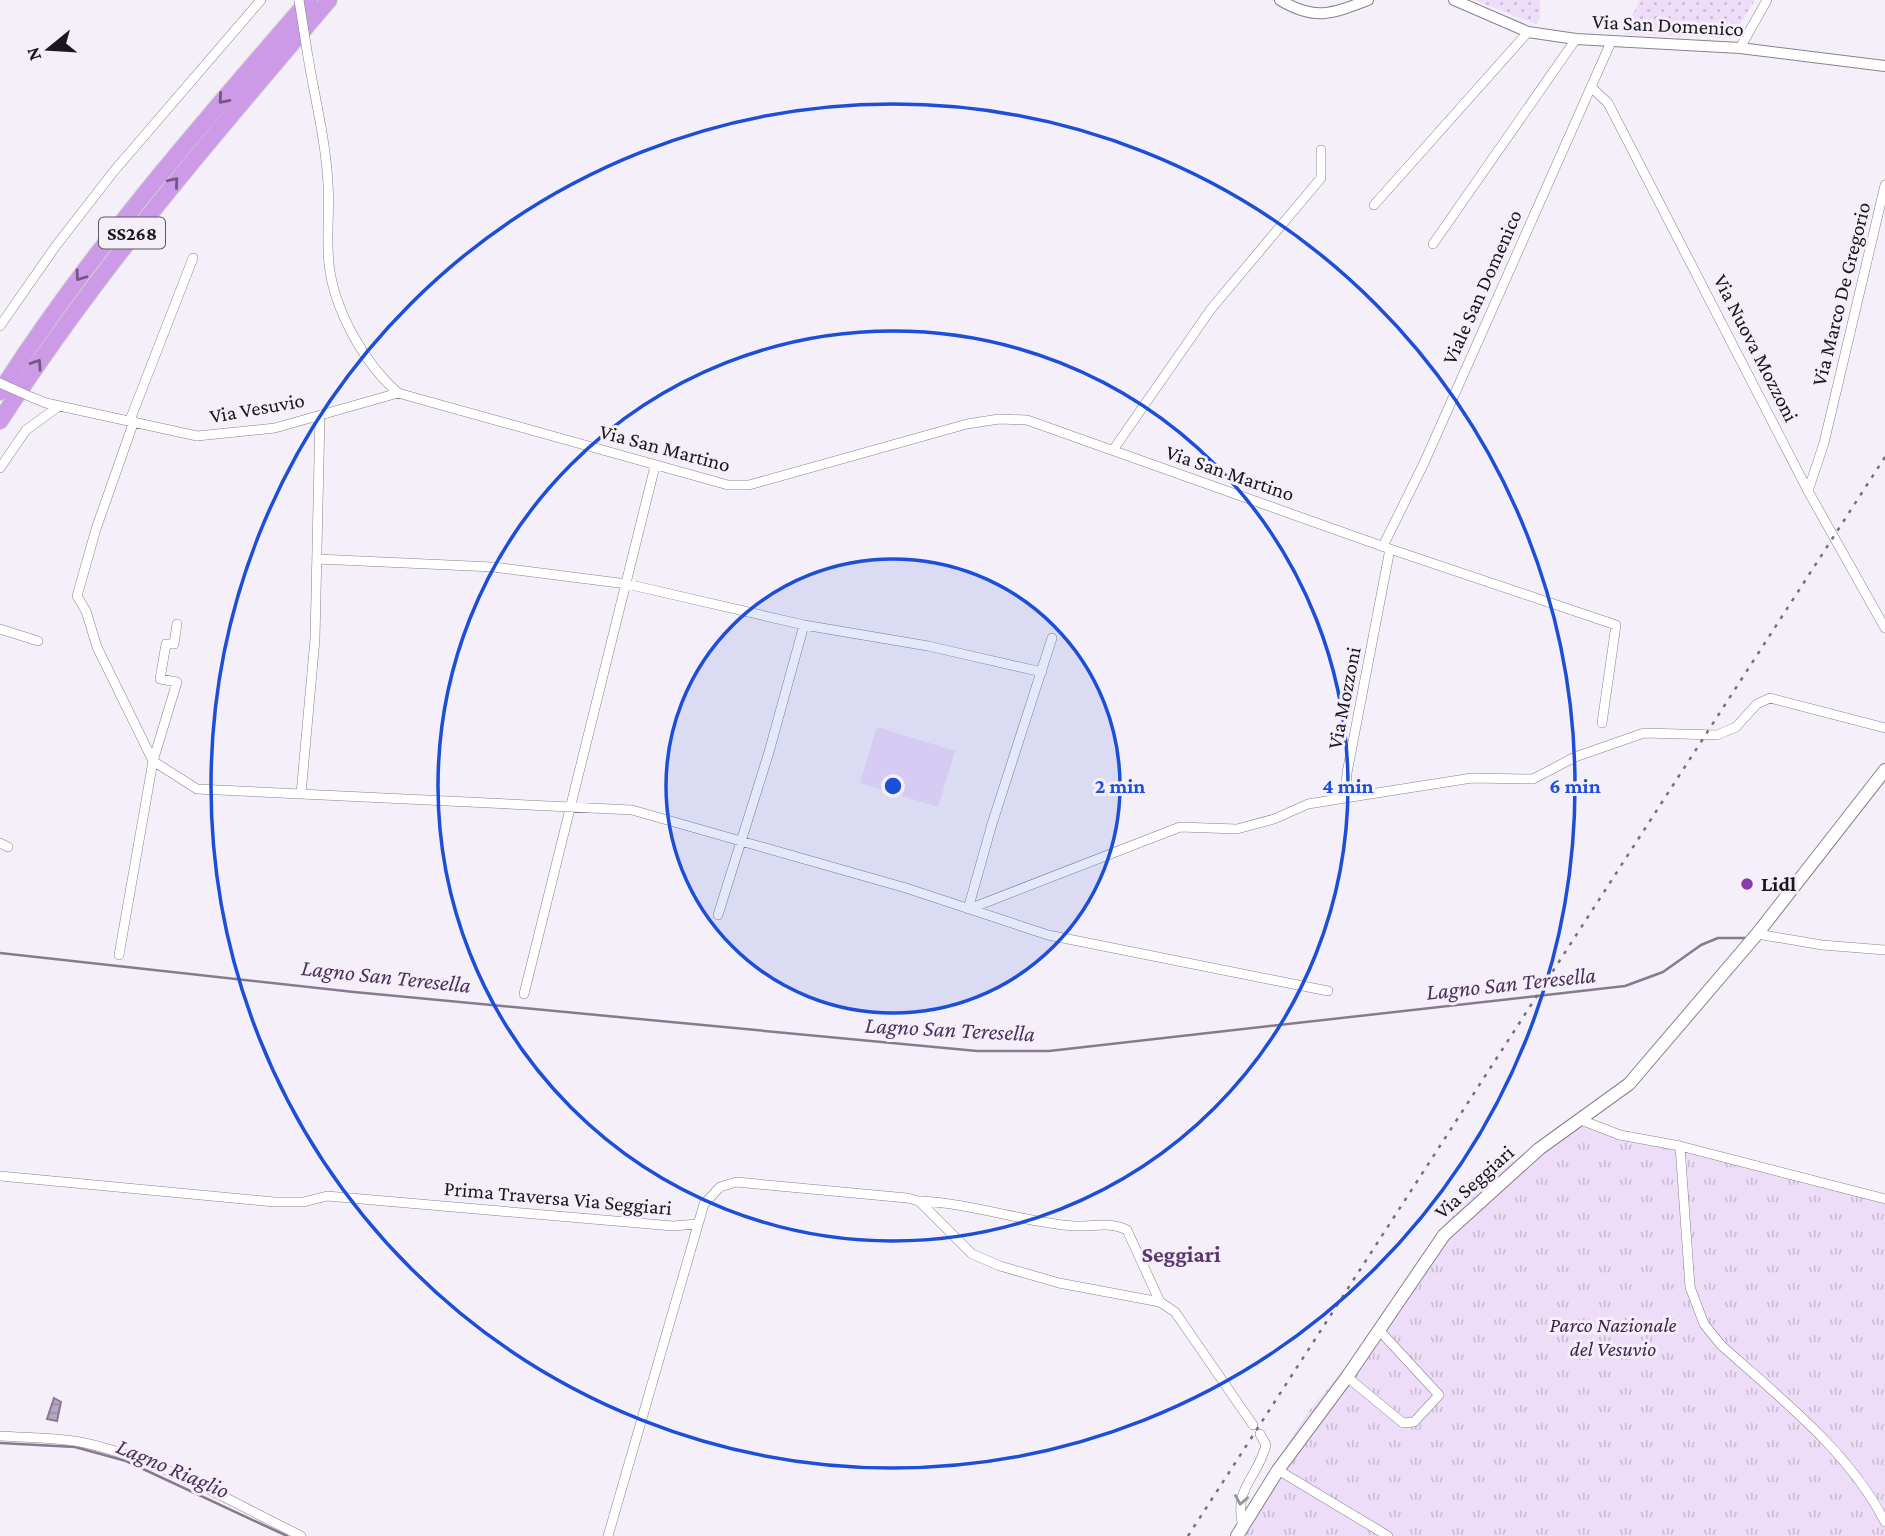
<svg xmlns="http://www.w3.org/2000/svg" width="1885" height="1536" font-family="'Crimson Pro',serif">
  <style>
    .grass { fill: url(#grass-dots) }
    .park { fill: url(#park-tufts) }
    .pitch { fill: #eeddf8 }
    .water { fill: url(#water-rules); stroke: #877a8f; stroke-width: 2 }
    .lines { fill: none; stroke-linecap: round; stroke-linejoin: round }
    .stream { stroke: #877a8f; stroke-width: 2.5 }
    .minor-casing { stroke: #88828b; stroke-width: 10 }
    .tertiary-casing { stroke: #88828b; stroke-width: 12 }
    .secondary-casing { stroke: #88828b; stroke-width: 14 }
    .trunk-casing { stroke: #d1d1d2; stroke-width: 18 }
    .minor { stroke: #fff; stroke-width: 9 }
    .tertiary { stroke: #fff; stroke-width: 10 }
    .secondary { stroke: #fff; stroke-width: 12 }
    .trunk { stroke: #cc9ae6; stroke-width: 16 }
    .rail { stroke: #757178; stroke-width: 2.5; stroke-dasharray: 3.5 7; stroke-linecap: butt }
    .minor-bridge-casing { stroke: #88828b; stroke-width: 10; stroke-linecap: butt }
    .minor-bridge { stroke: #fff; stroke-width: 9 }
    .oneway { stroke: #735981 }
    .oneway2 { stroke: #989799 }
    .ring { fill: none; stroke: #1d4ed8; stroke-width: 3.5 }
    .poi-dot { fill: #893cad; stroke: #f5eff9; stroke-width: 2.5 }
    .labels { text-anchor: middle; dominant-baseline: central; stroke-width: 6; stroke-linejoin: round; paint-order: stroke }
    .shield { fill: #f5eff9; stroke: #5c585e; stroke-width: 2 }
    .shield-label { font-size: 19px; font-weight: bold; fill: #1a181c }
    .street-label { font-size: 21px; fill: #1a181c; stroke: #f5eff9 }
    .poi-label { font-size: 21px; font-weight: bold; fill: #1a181c; stroke: #f5eff9; text-anchor: start }
    .park-label { font-size: 21px; font-style: italic; fill: #3e254c; stroke: #f5eff9 }
    .water-label { font-size: 23px; font-style: italic; fill: #4b3159; stroke: #f5eff9 }
    .neighbourhood-label { font-size: 23px; font-weight: bold; fill: #5c376f; stroke: #f5eff9 }
    .centre { fill: #1d4ed8; stroke: #f5eff9; stroke-width: 3.5 }
    .ring-label { font-size: 21px; text-anchor: middle; font-weight: bold; fill: #1d4ed8; stroke: #f5eff9; stroke-width: 6; stroke-linejoin: round; paint-order: stroke }
  </style>
  <defs>
    <pattern id="grass-dots" width="8" height="8" patternUnits="userSpaceOnUse" patternTransform="scale(1.75)"><rect width="8" height="8" fill="#eeddf8"/><path d="M2 2h.1M6 6h.1" fill="none" stroke="#ccbdd4" stroke-width="1.8" stroke-linecap="round"/></pattern>
    <pattern id="park-tufts" width="24" height="20" patternUnits="userSpaceOnUse" patternTransform="scale(1.75)"><rect width="24" height="20" fill="#eeddf8"/><path d="M3 7l-1-3M5 7V3M7 7l1-3M15 17l-1-3M17 17v-4M19 17l1-3" fill="none" stroke="#ccbdd4"/></pattern>
    <pattern id="water-rules" width="6" height="5" patternUnits="userSpaceOnUse" patternTransform="scale(1.75)"><rect width="6" height="5" fill="#b6a4c0"/><path d="M0 2.5h6" fill="none" stroke="#9c8ca4"/></pattern>
  </defs>
  <rect width="100%" height="100%" fill="#f5eff9"/>
  <!-- grass -->
  <path class="grass" d="M1474,0h66v18l-4,6z
    M1640,0h115l-23,38 -109,-4z"/>
  <!-- park -->
  <path class="park" d="M1565,1120l41,13 279,65v338h-656l79,-124 60,-72 74,-113 67,-68 6,2z"/>
  <!-- pitch -->
  <path class="pitch" d="M877,727l78,24 -17,56 -78,-24z"/>
  <!-- water -->
  <path class="water" d="M54,1398l7,4 -4,19 -10,-2z"/>
  <g class="lines">
    <!-- stream -->
    <path class="stream" d="M0,953l354,39 623,59h72l576,-65 38,-14 38,-27 17,-7h28
      M0,1443l75,4 51,14 161,75"/>
    <defs>
      <path id="minor" d="M1740,48l27,-48
        M308,57c7,42 18,85 20,127 2,27 -2,53 1,80 5,46 35,99 69,129l330,92h21l218,-61 32,-5 28,1 363,129 -43,224 -2,25 127,-20 61,1 42,-22 69,-24 73,2 19,-8 21,-23 13,-6 115,30
        M1592,88l16,15 200,388 77,137
        M1374,205l154,-173
        M1433,244l143,-205
        M0,326l55,-79 59,-76 147,-171
        M31,397l15,6 151,33 78,-8 123,-35
        M130,420l63,-162
        M134,421l-38,108 -19,67 9,15 11,36 56,114 44,28 104,5 14,-155 5,-224
        M1113,450l98,-141 110,-131v-28
        M0,468l26,-38 33,-24
        M1808,491l16,-48 61,-258
        M1383,546l41,-83 187,-421
        M1390,549l226,76 -14,98
        M317,559l176,8 134,17 177,41 124,21 114,26
        M0,629l38,12
        M301,794l331,16 274,78 142,47 280,56
        M0,843l8,4
        M968,909l24,-85 60,-186
        M969,909l211,-82 57,2 37,-10 34,-15 37,-6
        M718,915l51,-163 35,-127
        M1757,934l65,11 63,5
        M119,955l34,-194 24,-79 -17,-3 6,-35h8l3,-20
        M524,994l131,-528
        M1581,1120l39,15 60,11 205,53
        M1680,1146l10,141 14,37 17,21c59,53 127,105 164,177
        M0,1176l274,26h30l23,-6 346,30 24,-2
        M919,1201c53,2 103,21 155,25 19,1 36,-5 53,4l33,72
        M1347,1377l56,46 11,-1 25,-27 -60,-65
        M0,1436c28,2 57,1 85,7 76,17 147,59 216,93
        M1278,1470l110,66
        M1243,1527c-10,-40 14,-47 23,-82l-6,-11
        M608,1536l96,-332 16,-17 16,-5 171,16 12,3 53,53 28,12 59,17 101,19 15,10 78,113"/>
      <path id="tertiary" d="M1280,0c35,21 52,14 88,0
        M1454,0l74,32 48,7 164,9 145,18"/>
      <path id="secondary" d="M1237,1536l41,-66 69,-93 97,-142 95,-86 90,-65 128,-150 128,-164"/>
      <path id="trunk" d="M0,392c90,-141 200,-266 309,-392
        M0,421c97,-151 213,-285 329,-421"/>
    </defs>
    <!-- minor casing -->
    <use href="#minor" class="minor-casing"/>
    <!-- tertiary casing -->
    <use href="#tertiary" class="tertiary-casing"/>
    <!-- secondary casing -->
    <use href="#secondary" class="secondary-casing"/>
    <!-- trunk casing -->
    <use href="#trunk" class="trunk-casing"/>
    <!-- minor -->
    <use href="#minor" class="minor"/>
    <!-- tertiary -->
    <use href="#tertiary" class="tertiary"/>
    <!-- secondary -->
    <use href="#secondary" class="secondary"/>
    <!-- trunk -->
    <use href="#trunk" class="trunk"/>
    <!-- rail -->
    <path class="rail" d="M1188,1536l697,-1079"/>
    <defs>
      <path id="minor-bridge" d="M299,0l9,57
        M0,383l31,14"/>
    </defs>
    <!-- minor-bridge casing -->
    <use href="#minor-bridge" class="minor-bridge-casing"/>
    <!-- minor-bridge -->
    <use href="#minor-bridge" class="minor-bridge"/>
  </g>
  <!-- one-way arrows -->
  <defs><path id="oneway-chevron" d="M-2-3.5L2.5 0L-2 3.5" fill="none" stroke-width="1.6" stroke-linecap="round" stroke-linejoin="round" transform="scale(1.75)"/></defs>
  <g class="oneway">
    <use href="#oneway-chevron" transform="translate(223 99) rotate(131)"/>
    <use href="#oneway-chevron" transform="translate(174 182) rotate(-50)"/>
    <use href="#oneway-chevron" transform="translate(80 276) rotate(126)"/>
    <use href="#oneway-chevron" transform="translate(37 364) rotate(-56)"/>
  </g>
  <use class="oneway2" href="#oneway-chevron" transform="translate(1241 1500) rotate(100)"/>
  <!-- distance rings -->
  <circle cx="893" cy="786" r="227" fill="#1d4ed8" fill-opacity=".12"/>
  <g class="ring">
    <circle cx="893" cy="786" r="227"/>
    <circle cx="893" cy="786" r="455"/>
    <circle cx="893" cy="786" r="682"/>
  </g>
  <!-- markers -->
  <circle class="poi-dot" cx="1747" cy="884" r="7"/>
  <g class="labels">
    <!-- shield labels -->
    <rect class="shield" x="99" y="217.5" width="66" height="31" rx="5"/>
    <g class="shield-label">
      <text x="132" y="233">SS268</text>
    </g>
    <!-- street labels -->
    <g class="street-label">
      <text transform="translate(1668 25) rotate(3)">Via San Domenico</text>
      <text transform="translate(1482 287) rotate(-66)">Viale San Domenico</text>
      <text transform="translate(1841 294) rotate(-76)">Via Marco De Gregorio</text>
      <text transform="translate(1756 348) rotate(63)">Via Nuova Mozzoni</text>
      <text transform="translate(257 408) rotate(-10)">Via Vesuvio</text>
      <text transform="translate(665 448) rotate(15)">Via San Martino</text>
      <text transform="translate(1230 473) rotate(19)">Via San Martino</text>
      <text transform="translate(1344 698) rotate(-79)">Via Mozzoni</text>
      <text transform="translate(1474 1182) rotate(-42)">Via Seggiari</text>
      <text transform="translate(558 1198) rotate(5)">Prima Traversa Via Seggiari</text>
    </g>
    <!-- poi labels -->
    <g class="poi-label">
      <text x="1761" y="884">Lidl</text>
    </g>
    <!-- park labels -->
    <g class="park-label">
      <text x="1613" y="1325">Parco Nazionale<tspan x="1613" dy="24">del Vesuvio</tspan></text>
    </g>
    <!-- water labels -->
    <g class="water-label">
      <text transform="translate(386 976) rotate(6)">Lagno San Teresella</text>
      <text transform="translate(1511 983) rotate(-6)">Lagno San Teresella</text>
      <text transform="translate(950 1029) rotate(3)">Lagno San Teresella</text>
      <text transform="translate(173 1468) rotate(23)">Lagno Riaglio</text>
    </g>
    <!-- neighbourhood labels -->
    <g class="neighbourhood-label">
      <text x="1181" y="1254">Seggiari</text>
    </g>
  </g>
  <circle cx="893" cy="786" r="10" class="centre"/>
  <g class="ring-label">
    <text x="1120" y="793">2 min</text>
    <text x="1348" y="793">4 min</text>
    <text x="1575" y="793">6 min</text>
  </g>
  <!-- north arrow -->
  <g transform="translate(49 49) rotate(252)" stroke="#f5eff9" stroke-width="5" paint-order="stroke">
  <path d="M0-5L12 26L0 18L-12 26Z" fill="#1a181c"/>
  <text y="-10" font-size="19" font-weight="bold" text-anchor="middle" fill="#1a181c">N</text>
  </g>
</svg>
